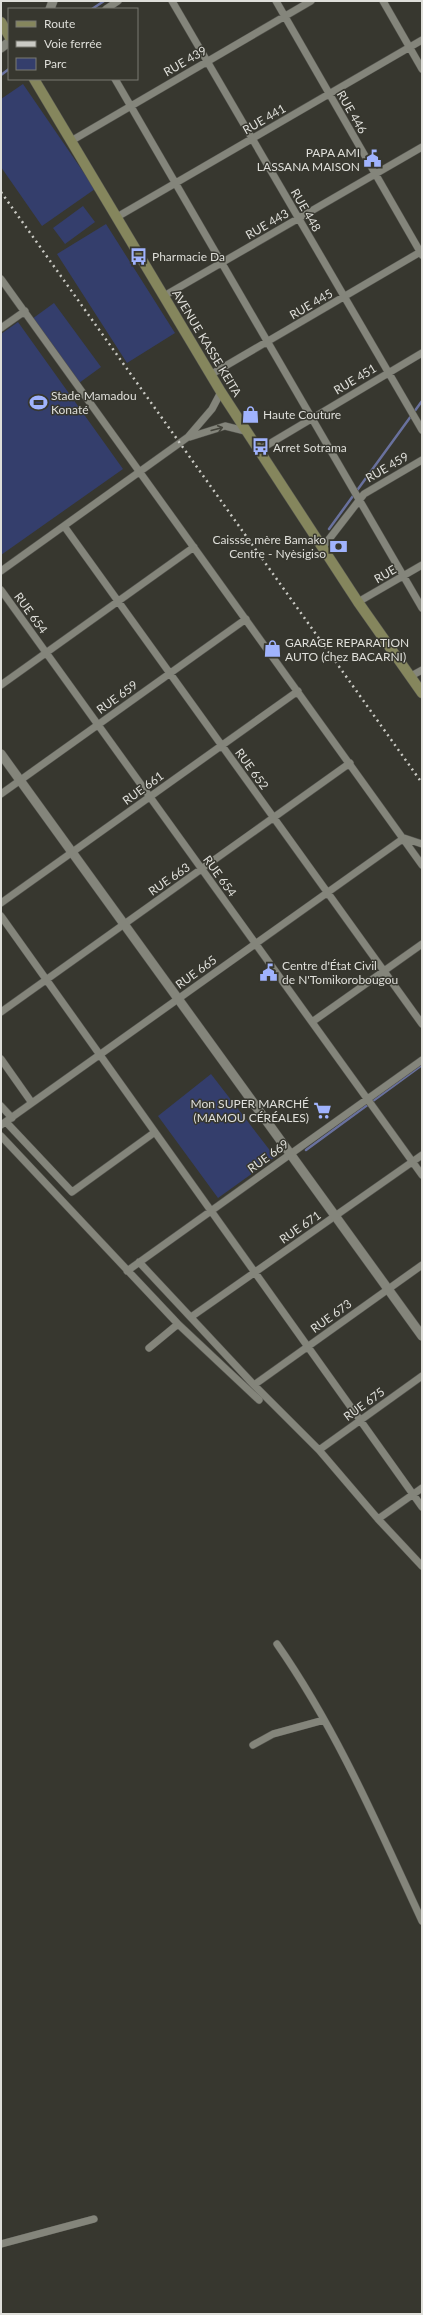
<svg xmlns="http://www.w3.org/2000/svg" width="423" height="2315" font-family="Lato,sans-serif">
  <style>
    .green { fill: #343e6c }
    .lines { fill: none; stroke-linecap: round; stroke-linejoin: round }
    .stream { stroke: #69719e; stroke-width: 2.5 }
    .minor-casing { stroke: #54544e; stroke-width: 8 }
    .tertiary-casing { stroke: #54544e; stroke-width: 10 }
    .secondary-casing { stroke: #54544e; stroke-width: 11 }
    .minor { stroke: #84857b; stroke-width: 7 }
    .tertiary { stroke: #84857b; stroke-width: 9 }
    .secondary { stroke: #85865d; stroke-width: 10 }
    .rail { stroke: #cacac4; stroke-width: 2.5; stroke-dasharray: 2 4; stroke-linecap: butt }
    .oneway { stroke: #43433a }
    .labels { text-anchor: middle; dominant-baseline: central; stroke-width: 3; stroke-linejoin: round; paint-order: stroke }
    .street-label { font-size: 12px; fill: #dfdfda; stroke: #37372f }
    .poi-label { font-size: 12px; fill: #dfdfda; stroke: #37372f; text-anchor: start }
  </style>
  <rect width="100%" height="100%" fill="#37372f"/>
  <!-- green -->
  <path class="green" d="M23,84l72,105 -53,37 -41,-59v-68z
    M83,206l12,16 -30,22 -12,-16z
    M106,224l69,109 -48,30 -70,-109z
    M54,303l47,64 -22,16 -47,-64z
    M18,322l105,147 -122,86v-221z
    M211,1074l64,83 -57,41 -60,-82z"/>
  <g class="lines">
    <!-- stream -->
    <path class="stream" d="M92,9l12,-8
      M1,75l8,-6
      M329,529l93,-128
      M306,1150l116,-85"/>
    <defs>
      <path id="minor" d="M172,1l250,429
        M276,1l146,254
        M383,1l39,68
        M106,9l12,-8
        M115,79l307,529
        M71,141l240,-140
        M117,217l305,-177
        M1,279l421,586
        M164,296l258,-149
        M1,328l24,-17
        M210,375l212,-124
        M190,437l35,-11 20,5
        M259,450l163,-97
        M64,526l358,498
        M323,547l41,-53 58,-34
        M1,571l187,-134 24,-28 9,-17
        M1,590l421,585
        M358,602l64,-37
        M411,676l11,-6
        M1,685l193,-138
        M1,794l245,-175
        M1,903l297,-212
        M1,916l421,591
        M1,1012l349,-249
        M312,1022l110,-78
        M1,1059l31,44
        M1,1106l11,12
        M6,1122l66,70 83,-60
        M1,1125l403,-287 18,6
        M1,1136l177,188 81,76
        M139,1262l115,123 65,65 59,69 44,47
        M127,1271l295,-211
        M191,1317l231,-162
        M149,1348l29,-24
        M254,1385l168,-120
        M319,1450l103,-74
        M378,1519l44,-31
        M277,1644c60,86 101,182 145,277
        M253,1745l20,-11 51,-14
        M1,2244l93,-25"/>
      <path id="tertiary" d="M50,9l3,-8
        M1,48l8,-6
        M1,754l421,582"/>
      <path id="secondary" d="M1,22l8,14
        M34,79l187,313 137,210 64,91"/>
    </defs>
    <!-- minor casing -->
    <use href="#minor" class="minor-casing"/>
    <!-- tertiary casing -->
    <use href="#tertiary" class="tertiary-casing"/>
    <!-- secondary casing -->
    <use href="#secondary" class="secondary-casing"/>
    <!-- minor -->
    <use href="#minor" class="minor"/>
    <!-- tertiary -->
    <use href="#tertiary" class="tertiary"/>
    <!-- secondary -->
    <use href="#secondary" class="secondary"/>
    <!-- rail -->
    <path class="rail" d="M1,192l421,591"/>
  </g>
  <!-- one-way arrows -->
  <defs><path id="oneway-shaft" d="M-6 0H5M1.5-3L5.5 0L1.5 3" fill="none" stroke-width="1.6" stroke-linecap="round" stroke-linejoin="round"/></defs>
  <use class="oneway" href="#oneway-shaft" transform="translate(217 429) rotate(-15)"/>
  <!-- icons -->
  <defs>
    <symbol id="civic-bare" viewBox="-9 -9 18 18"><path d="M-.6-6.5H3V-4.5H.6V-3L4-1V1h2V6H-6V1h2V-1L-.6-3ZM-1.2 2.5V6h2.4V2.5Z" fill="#a0b3fd" stroke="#37372f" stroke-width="2.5" paint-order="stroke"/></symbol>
    <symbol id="bus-bare" viewBox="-9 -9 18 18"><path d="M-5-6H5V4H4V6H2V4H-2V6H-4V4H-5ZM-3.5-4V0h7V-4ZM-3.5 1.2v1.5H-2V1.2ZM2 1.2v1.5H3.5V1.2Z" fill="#a0b3fd" stroke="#37372f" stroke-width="2.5" paint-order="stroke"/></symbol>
    <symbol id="stadium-bare" viewBox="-9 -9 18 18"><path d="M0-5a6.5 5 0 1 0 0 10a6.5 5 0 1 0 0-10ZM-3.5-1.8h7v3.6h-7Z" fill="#a0b3fd" stroke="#37372f" stroke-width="2.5" paint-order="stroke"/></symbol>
    <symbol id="shop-bare" viewBox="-9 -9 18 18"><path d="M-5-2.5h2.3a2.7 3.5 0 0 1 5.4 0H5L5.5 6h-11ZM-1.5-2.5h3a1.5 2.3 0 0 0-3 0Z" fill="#a0b3fd" stroke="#37372f" stroke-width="2.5" paint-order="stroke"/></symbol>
    <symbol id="bank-bare" viewBox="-9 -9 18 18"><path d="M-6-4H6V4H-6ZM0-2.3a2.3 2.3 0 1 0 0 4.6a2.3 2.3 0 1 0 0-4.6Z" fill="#a0b3fd" stroke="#37372f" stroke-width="2.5" paint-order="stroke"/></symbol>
    <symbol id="supermarket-bare" viewBox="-9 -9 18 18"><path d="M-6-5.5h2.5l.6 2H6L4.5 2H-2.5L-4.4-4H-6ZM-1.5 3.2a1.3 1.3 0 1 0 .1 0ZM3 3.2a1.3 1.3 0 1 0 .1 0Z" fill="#a0b3fd" stroke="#37372f" stroke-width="2.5" paint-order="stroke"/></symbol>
  </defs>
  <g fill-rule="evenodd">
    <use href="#civic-bare" x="360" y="146" width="25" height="25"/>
    <use href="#bus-bare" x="126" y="244" width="25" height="25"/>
    <use href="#stadium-bare" x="26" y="390" width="25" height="25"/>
    <use href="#shop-bare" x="238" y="402" width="25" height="25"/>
    <use href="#bus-bare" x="248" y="434" width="25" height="25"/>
    <use href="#bank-bare" x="326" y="534" width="25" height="25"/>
    <use href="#shop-bare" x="260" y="636" width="25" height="25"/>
    <use href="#civic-bare" x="256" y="960" width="25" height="25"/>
    <use href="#supermarket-bare" x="310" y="1098" width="25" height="25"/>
  </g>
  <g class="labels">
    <!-- street labels -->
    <g class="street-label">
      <text transform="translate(185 61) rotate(-30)">RUE 439</text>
      <text transform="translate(352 112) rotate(60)">RUE 446</text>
      <text transform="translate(264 119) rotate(-30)">RUE 441</text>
      <text transform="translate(306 210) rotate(60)">RUE 448</text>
      <text transform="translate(267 224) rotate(-30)">RUE 443</text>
      <text transform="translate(311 304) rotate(-30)">RUE 445</text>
      <text transform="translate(207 343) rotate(59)">AVENUE KASSE KEITA</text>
      <text transform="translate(355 379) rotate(-31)">RUE 451</text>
      <text transform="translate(387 467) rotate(-30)">RUE 459</text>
      <text transform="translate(385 574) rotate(-30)">RUE</text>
      <text transform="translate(31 613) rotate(54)">RUE 654</text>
      <text transform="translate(117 697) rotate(-36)">RUE 659</text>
      <text transform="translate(252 769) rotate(54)">RUE 652</text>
      <text transform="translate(143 788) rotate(-36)">RUE 661</text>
      <text transform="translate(220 876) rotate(54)">RUE 654</text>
      <text transform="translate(169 879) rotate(-35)">RUE 663</text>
      <text transform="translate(196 972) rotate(-36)">RUE 665</text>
      <text transform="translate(268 1156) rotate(-36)">RUE 669</text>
      <text transform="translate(300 1227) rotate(-35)">RUE 671</text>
      <text transform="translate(331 1316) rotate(-36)">RUE 673</text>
      <text transform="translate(364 1404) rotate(-36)">RUE 675</text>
    </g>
    <!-- poi labels -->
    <g class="poi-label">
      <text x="360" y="152" text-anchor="end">PAPA AMI<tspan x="360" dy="14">LASSANA MAISON</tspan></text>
      <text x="152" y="256">Pharmacie Da</text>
      <text x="51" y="395">Stade Mamadou<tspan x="51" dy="14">Konaté</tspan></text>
      <text x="263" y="414">Haute Couture</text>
      <text x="273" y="447">Arret Sotrama</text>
      <text x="326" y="539" text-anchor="end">Caissse mère Bamako<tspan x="326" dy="14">Centre - Nyèsigiso</tspan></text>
      <text x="285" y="642">GARAGE REPARATION<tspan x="285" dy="14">AUTO (chez BACARNI)</tspan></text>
      <text x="282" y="965">Centre d'État Civil<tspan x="282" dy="14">de N'Tomikorobougou</tspan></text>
      <text x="309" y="1103" text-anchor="end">Mon SUPER MARCHÉ<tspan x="309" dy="14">(MAMOU CÉRÉALES)</tspan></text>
    </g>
  </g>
  <!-- border -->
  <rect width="423" height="2315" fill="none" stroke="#dfdfda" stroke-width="4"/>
  <!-- legend -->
  <rect x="8" y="8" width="130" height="72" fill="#37372f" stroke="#7a7a73"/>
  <rect x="16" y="21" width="20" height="6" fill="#85865d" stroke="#7a7a73"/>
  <text x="44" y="28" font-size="12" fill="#dfdfda">Route</text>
  <rect x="16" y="41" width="20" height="6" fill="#cacac4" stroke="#7a7a73"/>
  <text x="44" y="48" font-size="12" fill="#dfdfda">Voie ferrée</text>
  <rect x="16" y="58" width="20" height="12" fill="#343e6c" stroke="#7a7a73"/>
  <text x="44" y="68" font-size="12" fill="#dfdfda">Parc</text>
</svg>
